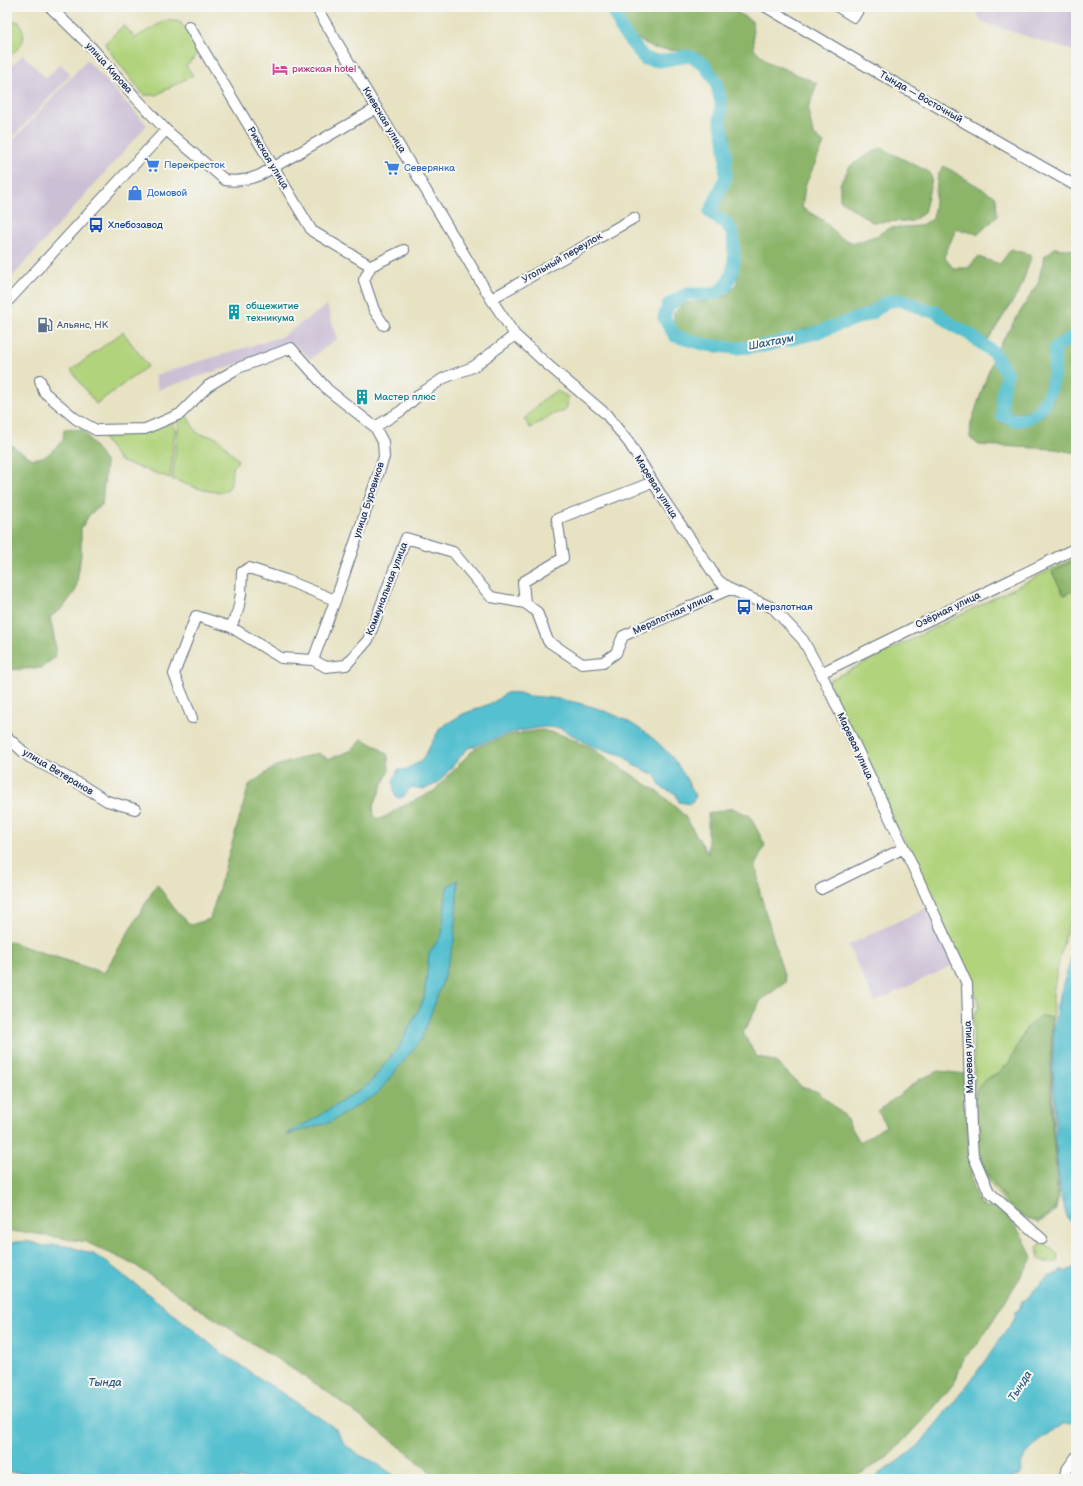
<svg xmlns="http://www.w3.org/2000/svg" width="1083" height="1486" font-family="'Balsamiq Sans',sans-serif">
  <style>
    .industrial { fill: #cbbfd5 }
    .green { fill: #b1d37b; stroke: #66816c; fill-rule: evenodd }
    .forest { fill: #8cb56b; stroke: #547264; fill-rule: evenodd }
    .water { fill: #55c0cf; stroke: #387896 }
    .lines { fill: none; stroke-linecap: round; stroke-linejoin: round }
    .river { stroke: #55c0cf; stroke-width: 13 }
    .minor-casing { stroke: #626e81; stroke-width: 12 }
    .minor { stroke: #fff; stroke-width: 10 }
    .labels { text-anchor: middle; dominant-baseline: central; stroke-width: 4; stroke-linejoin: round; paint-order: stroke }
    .street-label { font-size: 10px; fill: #1b2f5e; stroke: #f6f6f2 }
    .hotel-label { font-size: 10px; fill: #b23c85; stroke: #f6f6f2; text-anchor: start }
    .shop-label { font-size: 10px; fill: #366cbe; stroke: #f6f6f2; text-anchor: start }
    .transit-label { font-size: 10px; fill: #164399; stroke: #f6f6f2; text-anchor: start }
    .culture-label { font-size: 10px; fill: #0d838f; stroke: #f6f6f2; text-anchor: start }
    .service-label { font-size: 10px; fill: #4e5e75; stroke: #f6f6f2; text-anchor: start }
    .water-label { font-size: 11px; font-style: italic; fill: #2c5a80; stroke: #f6f6f2 }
  </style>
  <rect width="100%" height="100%" fill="#f6f6f2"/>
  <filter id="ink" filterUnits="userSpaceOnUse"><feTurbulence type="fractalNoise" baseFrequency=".025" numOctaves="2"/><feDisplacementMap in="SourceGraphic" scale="8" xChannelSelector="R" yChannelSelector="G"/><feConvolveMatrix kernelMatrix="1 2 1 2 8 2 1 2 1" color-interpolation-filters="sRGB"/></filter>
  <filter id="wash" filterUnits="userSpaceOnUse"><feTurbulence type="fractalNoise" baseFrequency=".012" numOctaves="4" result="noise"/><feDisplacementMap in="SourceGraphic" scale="16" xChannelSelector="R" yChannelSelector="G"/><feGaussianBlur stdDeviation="0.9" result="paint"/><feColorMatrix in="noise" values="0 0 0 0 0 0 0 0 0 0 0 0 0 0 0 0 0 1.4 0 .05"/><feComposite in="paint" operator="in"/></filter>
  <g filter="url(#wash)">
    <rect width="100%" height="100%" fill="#e7e2c2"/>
    <!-- industrial -->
    <path class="industrial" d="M975,7h84l17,5v30l-3,9 -92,-29z
      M23,55l23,23 14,-14 11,10 -64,70v-74z
      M87,60l60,65 -140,158v-136z
      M327,305l10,34 -27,20 -15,-14 -137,45 -3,-15 128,-39z
      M926,908l27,57 -78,37 -27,-57z"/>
    <!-- green -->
    <path class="green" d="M7,19l12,3c11,18 0,25 -12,37z
      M166,20l14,2c9,12 17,19 16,34l-10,10 7,9 -37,20h-12l-37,-47 -2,-5 19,-18 11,13z
      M123,332l25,34 -52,38 -25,-34z
      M557,391l11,6 -1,10 -4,5 -7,1 -26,15 -6,-9c10,-10 20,-22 33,-28z
      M185,413l12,20 21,5 20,22c-1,4 -4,5 -5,8 -3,5 0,13 -3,18 -7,15 -46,-3 -58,-7l7,-58z
      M173,421l2,9 -5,48 -50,-17 -17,-23 3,-5z
      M1076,557v2l-24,13 12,23 12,-6v311l-15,51 -8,42 -1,63 1,69 6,68 -3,17 -17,13 -15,-5 -16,-10 -20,-28 -12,-24 -3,-140 6,-8 -1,-7 -13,-31 -137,-289zM1052,1017c-2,59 1,117 6,177l-48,12 -20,-28 -12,-22 8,-77 14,-7 10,-11 17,-34z
      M1042,1242h2l14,13 -1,7 -9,1 -9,-4 -2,-12z"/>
    <!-- forest -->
    <path class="forest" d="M616,7h112l24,14 2,28 14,13 49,21 -9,27 5,24 11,9 -19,43 -3,22 22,13 17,17 13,5 22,-7 13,-8 30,-2 14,-7 5,-45 6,-8 52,31 1,20 -19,17 -22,-5 -12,28 9,11h15l10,-11 22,7 11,-15 21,6 -12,35 -32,50 -53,-33 -38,-11 -14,3 -23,13 -30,10 -47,14 -38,8 -37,-3 -26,-7 -8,-7v-14l10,-10 23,-2 20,-6 10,-12 2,-19 -2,-29 -9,-17 -12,-8 14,-35v-41l-5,-14v-23l-11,-25 -15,-19 -46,-5 -18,-10 -12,-12 -4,-16z
      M881,148l48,24 3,7 -8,34 -12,8 -40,1 -32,-22v-16l10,-18 16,-10z
      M1055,248l21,2v79c-7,4 -20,8 -23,15 -2,4 -2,11 -3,16 -3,25 -6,58 -41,52 -6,-15 -2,-24 1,-40l-13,-23 41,-66 6,-26z
      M1076,341v112l-21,-4 -76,-4 -9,-7 1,-15 22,-65 10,20 -5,20 -1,15 3,9c9,4 14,3 24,2 11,-1 24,-10 28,-21 6,-13 5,-35 5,-49l7,-9z
      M64,429l19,1 23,33 -4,42 -12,9 -9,14v26l-5,36 -13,18 -13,9 6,31 -2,10 -13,10 -34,2v-228l11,8 15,9 13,-3 17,-15z
      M1076,559v30l-12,6 -12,-23z
      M542,730l20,5 26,11 73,48 23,21 24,39v-40l24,-6 18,8 15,29 -9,19 4,29 26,89 -25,18 -18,33 13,23 20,6 25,24 17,6 26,23 16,27 26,-16 -8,-15 41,-31 19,-9 27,3 6,97 3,20 5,13 7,3 10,-2c16,15 30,33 36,54l-55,86 -14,14 -8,23 -23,28 -44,47 -36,22h-413l-46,-38 -71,-53 -127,-82 -60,-41 -49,-23 -55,-9 -24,-2v-290l97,32 53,-89 19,27 15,14 19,-6 39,-134 27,-19 42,-13 10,6 22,-8 12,-12 16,8 10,8 1,15 -16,37 1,9 5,3 8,-3 10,-7 37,-18 25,-27 16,-16 35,-13zM447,887l-6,99 -64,108 -89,41 28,-17 53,-34 30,-37 25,-48 5,-45 13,-20z
      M1041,1016l11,1c-1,35 -2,71 0,107 1,28 8,57 3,85l-16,12 -15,-4 -14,-11 -20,-28 -12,-22 -4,-54 3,-13 9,-10 14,-7 10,-11 17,-34z"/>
    <!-- water -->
    <path class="water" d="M506,693c4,0 9,-1 12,0 4,0 7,3 12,3 50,3 103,18 138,57 12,12 20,29 28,44l-6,7 -11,-2 -3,-8 -15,-7 -6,-12 -22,-10 -10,-10 -28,-7 -35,-20 -17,-1 -33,6 -43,16 -29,34 -13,6 -14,-2 -8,10 -4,1 -4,-2 -2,-15 5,-11h6l18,-9 18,-33 23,-14 29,-11z
      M458,880l-4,62 -13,44 -19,52 -45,56 -47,28 -45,13 31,-17 53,-34 30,-37 25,-48 5,-45 13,-20 5,-47z
      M1076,940v287l-8,-8 -6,-17 -3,-21 -3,-35 -3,-86 1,-35 3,-19z
      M27,1241l17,5 13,-1 14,2 22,7 12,7 69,53 46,38 115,76 9,15 11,10 21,10 19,13 17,3h-372l-9,-3 -5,-3 -16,-1 -3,-4v-225z
      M1076,1266v139l-3,3v13l-3,3h-7c-6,5 -12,8 -18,13h-3c-6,10 -18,16 -21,28 -1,3 0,6 0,9l-3,2h-5l-1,3h-141l36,-24 12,-10 50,-62 45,-63 2,-6 -2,-1 6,-5 1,-5 11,-9 2,-4 16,-15 9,-2 1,-3h4l1,2z"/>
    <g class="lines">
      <!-- river -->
      <path class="river" d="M609,7l4,2 9,22 23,28 15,2 29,-5 14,7 13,19 5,21 -1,17 4,18 2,21 -1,20 -15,33 7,6 9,5 7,11 1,27 -2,12 -6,13 -11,8h-28l-19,11 -4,13 11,18 31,9 30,3 27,-2 46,-11 63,-22 14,-11 13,-2 11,3 14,7 11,1 19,15 15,8 25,19 13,21 -5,20v21c4,1 8,4 12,5 24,3 37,-25 40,-45 1,-9 0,-19 1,-28l18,-10h3"/>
    </g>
  </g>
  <g filter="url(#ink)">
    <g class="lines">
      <defs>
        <path id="minor" d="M50,7l41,40 45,51 30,32 59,50c13,2 23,0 35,-5l117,-67
          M316,7l175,292 24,36 34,31 57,48 23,29 35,57 54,80 12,9 43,19 30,32 18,33 83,175 63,136 4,143 2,28 16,37 53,47
          M766,7l112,66 198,113
          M838,7l16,10 6,-10
          M189,26l123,205 59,35 33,-16
          M371,266l-7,14 10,30 10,15
          M491,299l143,-81
          M7,302l159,-172
          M40,380l4,12 32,27 20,11 49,-1 35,-15 28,-28 30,-18 53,-20 37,42 47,37 8,15 1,15 -46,136 -25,67 -32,-2 -50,-31 -35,-11 -22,58 18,44
          M375,427l26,-16 19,-17 24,-16 29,-11 42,-32
          M525,603l12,9 11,29 34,23 21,-2 13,-9 7,-17 107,-47
          M231,627l7,-17 3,-16 1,-22 7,-4 37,12 49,20
          M313,660l13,7 20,-2 22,-25 38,-102 47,14 38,45 34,6 -2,-21 40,-24 -6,-39 96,-37
          M821,673l255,-125
          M7,737l22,20 51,27 27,17 28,8
          M821,889l83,-41
          M1063,1479l5,-11 8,-11"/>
      </defs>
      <!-- minor casing -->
      <use href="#minor" class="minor-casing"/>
      <!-- minor -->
      <use href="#minor" class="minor"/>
    </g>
  </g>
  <!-- icons -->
  <defs>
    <symbol id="hotel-bare" viewBox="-9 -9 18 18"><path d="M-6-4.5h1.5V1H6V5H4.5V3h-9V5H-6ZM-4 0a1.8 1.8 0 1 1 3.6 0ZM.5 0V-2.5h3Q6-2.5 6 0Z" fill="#d1479c" stroke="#f6f6f2" stroke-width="2.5" paint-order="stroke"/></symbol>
    <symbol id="supermarket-bare" viewBox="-9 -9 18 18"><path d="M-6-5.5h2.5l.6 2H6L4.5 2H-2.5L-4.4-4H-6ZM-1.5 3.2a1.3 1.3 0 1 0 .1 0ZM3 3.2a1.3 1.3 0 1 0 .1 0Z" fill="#3f7fe0" stroke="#f6f6f2" stroke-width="2.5" paint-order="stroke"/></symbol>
    <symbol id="shop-bare" viewBox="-9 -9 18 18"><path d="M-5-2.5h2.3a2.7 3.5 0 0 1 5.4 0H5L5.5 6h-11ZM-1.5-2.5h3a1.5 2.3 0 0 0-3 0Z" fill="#3f7fe0" stroke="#f6f6f2" stroke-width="2.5" paint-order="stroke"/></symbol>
    <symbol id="bus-bare" viewBox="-9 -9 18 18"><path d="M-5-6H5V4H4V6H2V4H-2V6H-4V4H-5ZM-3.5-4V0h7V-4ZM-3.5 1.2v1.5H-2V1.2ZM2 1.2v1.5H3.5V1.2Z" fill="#1a4fb4" stroke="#f6f6f2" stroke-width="2.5" paint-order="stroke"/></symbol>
    <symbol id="building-bare" viewBox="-9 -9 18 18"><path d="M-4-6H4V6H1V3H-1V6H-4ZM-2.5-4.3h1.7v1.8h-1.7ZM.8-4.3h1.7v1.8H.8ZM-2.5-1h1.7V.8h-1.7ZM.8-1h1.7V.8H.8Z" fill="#0f9aa8" stroke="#f6f6f2" stroke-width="2.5" paint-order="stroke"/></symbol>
    <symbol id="fuel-bare" viewBox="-9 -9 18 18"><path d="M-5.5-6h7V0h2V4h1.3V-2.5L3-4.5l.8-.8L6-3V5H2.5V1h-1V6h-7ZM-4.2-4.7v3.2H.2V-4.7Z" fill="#5c6f8a" stroke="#f6f6f2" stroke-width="2.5" paint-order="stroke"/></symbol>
  </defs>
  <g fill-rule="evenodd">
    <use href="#hotel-bare" x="269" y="58" width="22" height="22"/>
    <use href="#supermarket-bare" x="141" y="154" width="22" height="22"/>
    <use href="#supermarket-bare" x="381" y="157" width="22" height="22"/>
    <use href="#shop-bare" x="124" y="182" width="22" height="22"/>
    <use href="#bus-bare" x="85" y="214" width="22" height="22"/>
    <use href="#building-bare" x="223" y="301" width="22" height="22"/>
    <use href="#fuel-bare" x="34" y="314" width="22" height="22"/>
    <use href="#building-bare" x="351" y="386" width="22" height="22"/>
    <use href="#bus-bare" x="733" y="596" width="22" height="22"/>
  </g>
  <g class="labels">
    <!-- street labels -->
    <g class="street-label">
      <text transform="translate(109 68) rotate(48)">улица Кирова</text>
      <text transform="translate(921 97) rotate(30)">Тында — Восточный</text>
      <text transform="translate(384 120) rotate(59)">Киевская улица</text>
      <text transform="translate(268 158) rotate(59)">Рижская улица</text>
      <text transform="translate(562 258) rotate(-30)">Угольный переулок</text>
      <text transform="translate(656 487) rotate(58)">Маревая улица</text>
      <text transform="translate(369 500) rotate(-72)">улица Буровиков</text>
      <text transform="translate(387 589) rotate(-69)">Коммунальная улица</text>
      <text transform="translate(948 610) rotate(-26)">Озёрная улица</text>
      <text transform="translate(673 614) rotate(-24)">Мерзлотная улица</text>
      <text transform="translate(855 746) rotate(65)">Маревая улица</text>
      <text transform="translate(58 772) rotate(31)">улица Ветеранов</text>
      <text transform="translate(969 1057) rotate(-92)">Маревая улица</text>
    </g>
    <!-- hotel labels -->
    <g class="hotel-label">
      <text x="292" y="69">рижская hotel</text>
    </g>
    <!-- shop labels -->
    <g class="shop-label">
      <text x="164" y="165">Перекресток</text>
      <text x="404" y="168">Северянка</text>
      <text x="147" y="193">Домовой</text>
    </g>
    <!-- transit labels -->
    <g class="transit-label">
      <text x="108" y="225">Хлебозавод</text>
      <text x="756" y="607">Мерзлотная</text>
    </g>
    <!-- culture labels -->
    <g class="culture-label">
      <text x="246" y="306">общежитие<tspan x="246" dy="12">техникума</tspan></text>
      <text x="374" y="397">Мастер плюс</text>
    </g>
    <!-- service labels -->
    <g class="service-label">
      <text x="57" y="325">Альянс, НК</text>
    </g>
    <!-- water labels -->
    <g class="water-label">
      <text transform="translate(771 342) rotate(-11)">Шахтаум</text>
      <text x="105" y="1382">Тында</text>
      <text transform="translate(1020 1386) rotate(-57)">Тында</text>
    </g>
  </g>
  <!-- margin -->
  <rect width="1083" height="1486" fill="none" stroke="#f6f6f2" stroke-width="24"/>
</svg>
